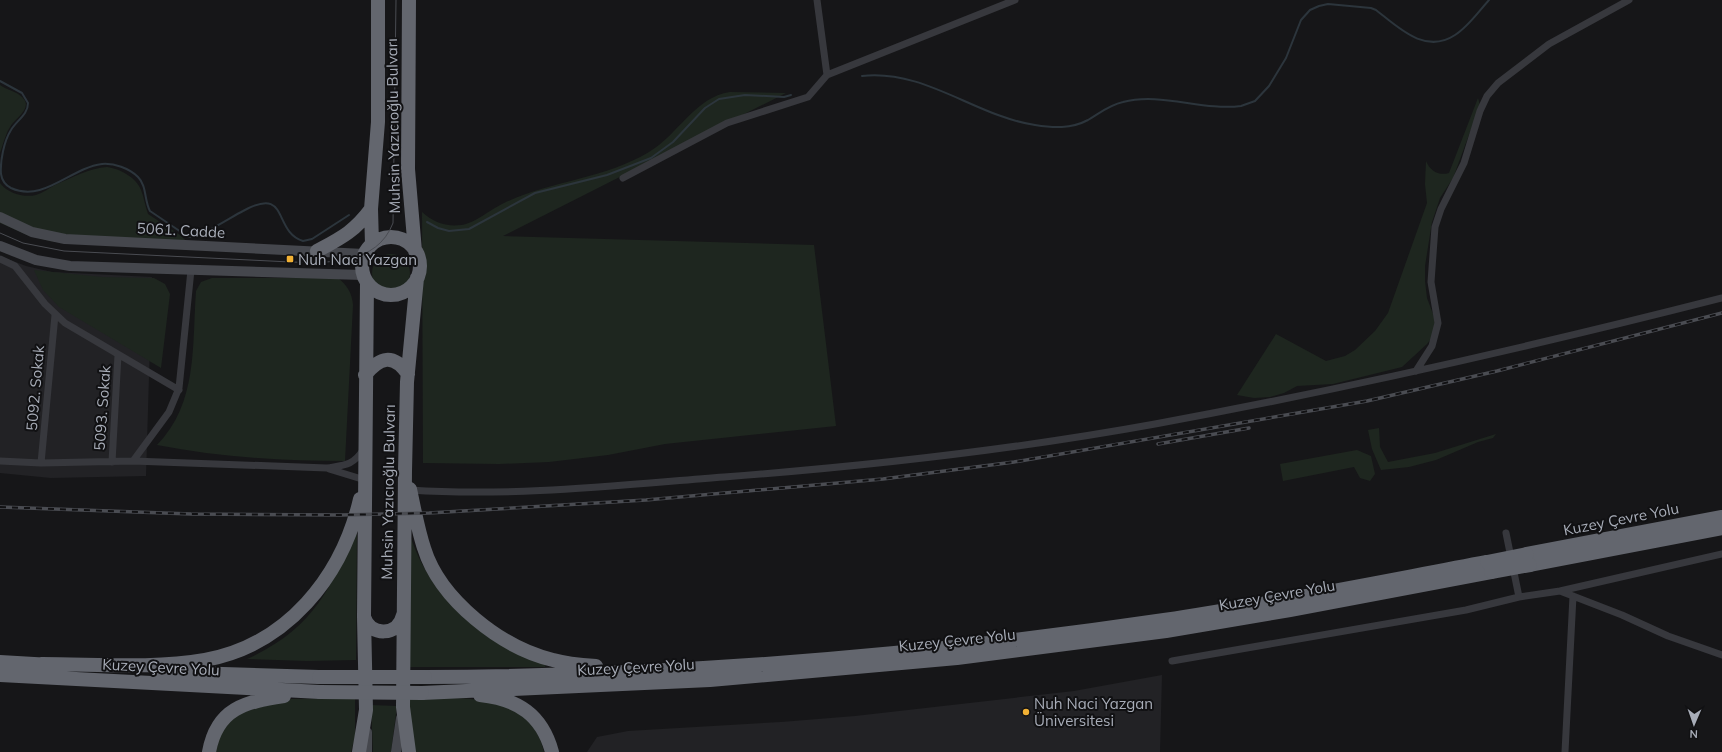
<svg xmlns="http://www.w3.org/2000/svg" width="1722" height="752" font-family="Mulish,sans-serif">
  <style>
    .built { fill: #222225 }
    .green { fill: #1e261f }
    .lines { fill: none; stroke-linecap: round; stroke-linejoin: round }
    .stream { stroke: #2c353c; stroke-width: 2 }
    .street { stroke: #37383d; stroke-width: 7 }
    .secondary { stroke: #45474d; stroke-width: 10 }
    .highway { stroke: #63666e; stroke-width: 14 }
    .tram { stroke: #4a4c52; stroke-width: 1 }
    .rail-casing { stroke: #4a4c52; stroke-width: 3.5 }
    .rail { stroke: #111113; stroke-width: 2; stroke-dasharray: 6; stroke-linecap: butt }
    .highway-bridge { stroke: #63666e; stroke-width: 14 }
    .poi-dot { fill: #f2b134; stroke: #111113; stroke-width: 1.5 }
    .labels { text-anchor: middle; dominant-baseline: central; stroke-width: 4; stroke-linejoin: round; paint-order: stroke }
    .street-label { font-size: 15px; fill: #a8adb8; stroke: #111113 }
    .poi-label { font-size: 15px; fill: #a8adb8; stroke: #111113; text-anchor: start }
  </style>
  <rect width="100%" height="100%" fill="#161618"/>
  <!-- built -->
  <path class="built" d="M0,256l26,10 26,6 100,5 -6,199 -95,2 -51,-5z
    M1162,675l-2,77h-573l10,-15 31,-6 153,-9 74,-6 219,-25z"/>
  <!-- green -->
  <path class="green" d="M0,85c7,5 16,6 22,12 12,11 -7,21 -12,30 -5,8 -7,18 -10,26z
    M730,92l56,1 -283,143 311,9 22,181 -171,18 -57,11 -59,7 -50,2 -76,-1 -1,-251c11,10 24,15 39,13 13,-1 30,-16 43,-22 46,-22 100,-24 145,-51 29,-17 46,-55 81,-60z
    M1478,98l2,7 -27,73 -13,20 -8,24 -7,44v15l2,17 9,24 -5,17 -4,5 -25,23 -69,17 -36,2 -13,7 -14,4 -16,1 -17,-3 39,-61 50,27 19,-5 10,-6 20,-19 13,-18 39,-110 -2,-19 1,-23c4,10 13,15 23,12z
    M107,167c13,2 29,10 34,23 3,7 4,16 7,24l32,21 8,8 -134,-1 -25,-6 -29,-13v-40c7,10 24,15 36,12 7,-2 13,-7 19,-10 16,-7 35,-17 52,-18z
    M372 273a19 19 0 1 1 38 0a19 19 0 1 1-38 0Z
    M34,270l68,7 52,1 11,6 5,10 -9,74 -102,-61 -16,-17z
    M212,278h126c9,7 14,15 15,27l-8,156c-62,0 -127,-4 -188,-16 41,-42 35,-99 39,-154l5,-9z
    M1379,428l1,19 8,15 47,-9 61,-19 -3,4 -15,4 -42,18 -27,7 -28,3 -9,-21 -4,-19z
    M1357,450l14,6 4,18 -5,7 -10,-3 -6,-11 -71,14 -3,-17z
    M357,527l-1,133 -49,1 -60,-2c66,-30 84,-70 110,-132z
    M409,532c11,36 32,66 60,90l77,41 -1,4h-139z
    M355,698v39l-4,15h-140l21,-37 58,-16z
    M409,698c50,1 121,-9 135,54h-131z
    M371,705l26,1 -6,46h-18z"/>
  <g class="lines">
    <!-- stream -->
    <path class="stream" d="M862,76c63,-7 113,40 173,49 18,3 36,4 53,-5 12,-7 21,-15 35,-18 38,-10 79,9 118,4l14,-5 14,-15 17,-28 15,-38 9,-10 9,-4 9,-2 43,4 5,2c22,17 49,45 79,25 13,-8 24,-24 34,-35
      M0,81l22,12 6,10c0,12 -11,17 -17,27 -7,11 -11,31 -10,44 1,7 4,11 10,14 33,15 59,-20 91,-24 12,-1 27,4 36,13 9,9 6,23 12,34l37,25 4,1c12,-1 40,-20 52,-26 47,-26 29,20 60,30l9,-2 37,-24
      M427,222l11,6 11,3 20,-2 66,-36 72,-18 44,-17 22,-16 32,-34 14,-9 26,-4 39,2 7,-2"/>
    <!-- street -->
    <path class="street" d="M827,75l188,-75
      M623,178l104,-55 81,-26 19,-22 -10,-75
      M0,259l15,7 30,38 20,19 114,67
      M1416,371l16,-25 6,-23 -7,-41 4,-55 6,-18 23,-46 16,-52 7,-15 11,-13 51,-39 80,-44
      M0,461l41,2 92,-2 194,7c16,-3 26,-2 36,-18
      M133,461l36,-49 10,-24 12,-118
      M112,462l6,-107
      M41,463l14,-148
      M329,469l36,11
      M410,490c104,7 210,-5 314,-13 144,-11 288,-27 431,-53 190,-35 379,-78 567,-126
      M1506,533l13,64
      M1560,591l62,24 46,21 54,19
      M1172,661l294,-51 53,-13 41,-6 162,-37
      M1565,752l8,-156"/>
    <!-- secondary -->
    <path class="secondary" d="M0,217l32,15 33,7 299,15
      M0,246l36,14 34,6 293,9
      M367,732v20
      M396,752l5,-34"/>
    <!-- highway -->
    <path class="highway" d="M409,0l-1,169 7,82
      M362 266a29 29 0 1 1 58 0a29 29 0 1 1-58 0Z
      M372,244l-1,-35 7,-87v-122
      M317,251c24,-13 37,-19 54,-42
      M365,375c15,-18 28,-22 43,-1
      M410,489c4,19 8,41 14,59 16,52 78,100 129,112 14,4 28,5 43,6
      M1527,554l195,-37
      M1530,565l192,-37
      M364,617c7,20 34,19 39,-2
      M0,662l51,3
      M42,664c54,0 110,5 163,-4 82,-15 137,-83 155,-161
      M158,672l161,5
      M0,675l320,17
      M425,677c247,-1 495,-21 739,-57 108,-16 216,-38 323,-58
      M422,693l288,-13 247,-22 209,-27 124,-21 201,-38
      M480,695c38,4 62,20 72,57
      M209,752c8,-44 36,-50 75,-56
      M359,752l7,-42 -2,-93 3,-335
      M409,752l-6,-45 2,-236 2,-89 10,-104"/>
    <!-- tram -->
    <path class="tram" d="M0,233l23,10 41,8 227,11c37,1 86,3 102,-39l3,-223"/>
    <defs>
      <path id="rail" d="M1158,444l91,-16
        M0,507l191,7 150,1 88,-2 217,-13 237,-21 131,-17 353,-61 130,-30 225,-58"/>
    </defs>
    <!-- rail casing -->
    <use href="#rail" class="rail-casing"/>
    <!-- rail -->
    <use href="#rail" class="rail"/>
    <!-- highway-bridge -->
    <path class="highway-bridge" d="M1487,562l40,-8
      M1491,572l39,-7
      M319,677h106
      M320,692l102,1"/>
  </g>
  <!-- markers -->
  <g class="poi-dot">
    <rect x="286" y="255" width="8" height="8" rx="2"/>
    <circle cx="1026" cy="712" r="4"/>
  </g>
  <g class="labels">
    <!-- street labels -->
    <g class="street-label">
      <text transform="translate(393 126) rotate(-91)">Muhsin Yazıcıoğlu Bulvarı</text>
      <text transform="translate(181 230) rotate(3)">5061. Cadde</text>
      <text transform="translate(35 388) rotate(-85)">5092. Sokak</text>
      <text transform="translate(102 408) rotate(-86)">5093. Sokak</text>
      <text transform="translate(388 492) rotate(-89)">Muhsin Yazıcıoğlu Bulvarı</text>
      <text transform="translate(1621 519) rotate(-11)">Kuzey Çevre Yolu</text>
      <text transform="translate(1277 595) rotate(-10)">Kuzey Çevre Yolu</text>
      <text transform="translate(957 640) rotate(-6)">Kuzey Çevre Yolu</text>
      <text transform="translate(161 667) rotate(3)">Kuzey Çevre Yolu</text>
      <text transform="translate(636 667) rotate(-3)">Kuzey Çevre Yolu</text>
    </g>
    <!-- poi labels -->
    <g class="poi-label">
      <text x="298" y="259">Nuh Naci Yazgan</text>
      <text x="1034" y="703">Nuh Naci Yazgan<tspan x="1034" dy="17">Üniversitesi</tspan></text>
    </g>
  </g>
  <!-- north arrow -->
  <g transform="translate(1694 724) rotate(182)" stroke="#111113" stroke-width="3" paint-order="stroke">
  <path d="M0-3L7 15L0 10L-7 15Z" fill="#a8adb8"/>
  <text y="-6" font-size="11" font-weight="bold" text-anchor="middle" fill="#a8adb8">N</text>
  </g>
</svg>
